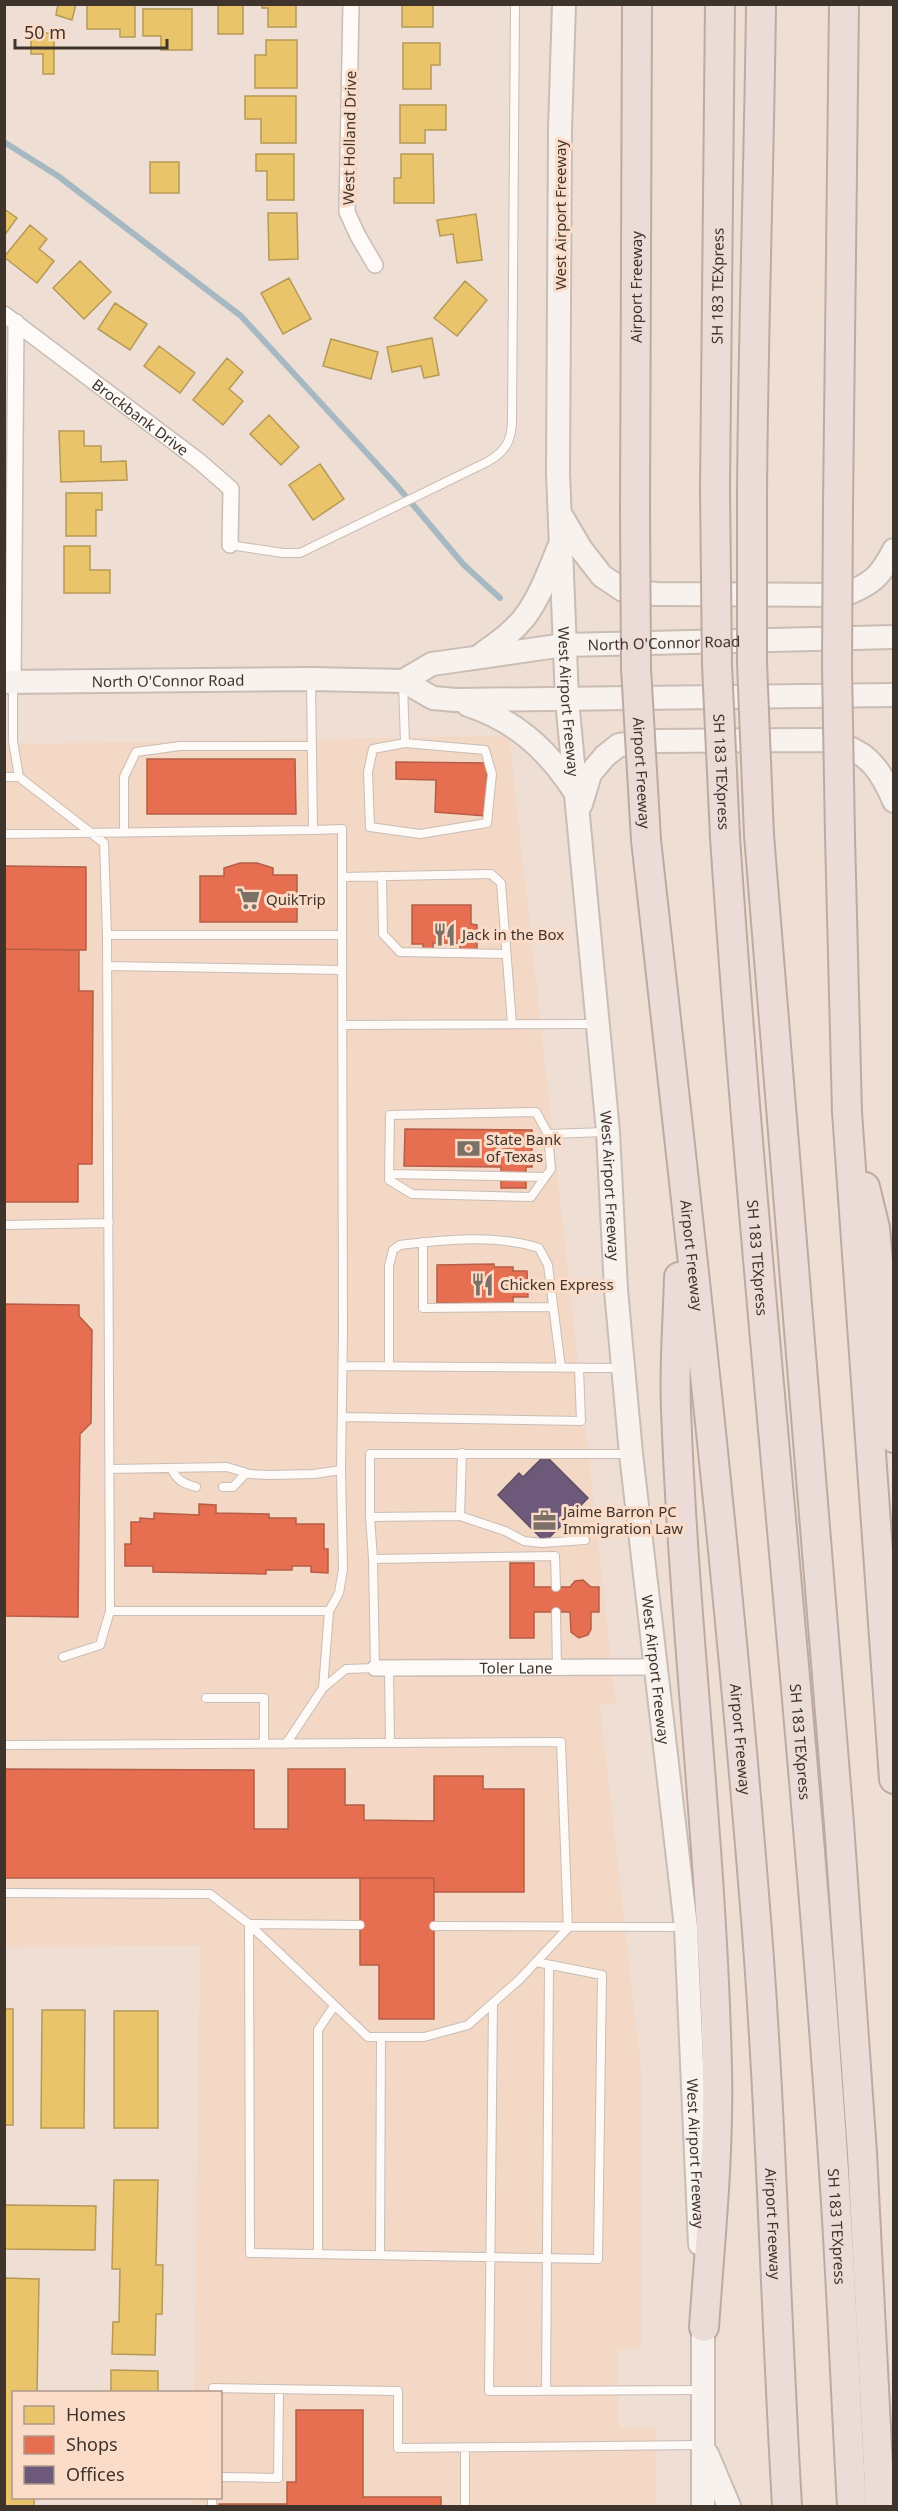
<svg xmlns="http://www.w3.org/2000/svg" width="898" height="2511" font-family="'Noto Sans',sans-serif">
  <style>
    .built { fill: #f4d8c6 }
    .homes { fill: #e9c46a; stroke: #b69957; stroke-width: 1.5 }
    .shops { fill: #e76f51; stroke: #b55d46; stroke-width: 1.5 }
    .offices { fill: #6d597a; stroke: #5f4e63; stroke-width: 1.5 }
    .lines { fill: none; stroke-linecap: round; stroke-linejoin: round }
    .stream { stroke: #a6b9c2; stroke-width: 6 }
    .service-casing { stroke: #c9bdb4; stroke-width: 10 }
    .minor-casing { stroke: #c9bdb4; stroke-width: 18 }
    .secondary-casing { stroke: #c9bdb4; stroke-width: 26 }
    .motorway-casing { stroke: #bfaaa1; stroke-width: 32 }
    .service { stroke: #fdfaf8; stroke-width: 8 }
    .minor { stroke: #fdfaf8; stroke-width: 15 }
    .secondary { stroke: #f8f2ee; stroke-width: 22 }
    .motorway { stroke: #ebdcd7; stroke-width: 28 }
    .motorway-bridge-casing { stroke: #bfaaa1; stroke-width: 32; stroke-linecap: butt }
    .motorway-bridge { stroke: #ebdcd7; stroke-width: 28 }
    .labels { text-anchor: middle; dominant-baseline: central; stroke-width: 6; stroke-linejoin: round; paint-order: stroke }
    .street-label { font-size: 15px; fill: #3f342c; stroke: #fadcc8 }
    .poi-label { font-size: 15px; fill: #3f342c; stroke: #fadcc8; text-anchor: start }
  </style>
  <rect width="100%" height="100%" fill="#efded3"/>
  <!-- built -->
  <path class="built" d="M509,736l107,968 -16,1 41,363v280l-24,1 2,78 37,1v78h-464l1,-8h27v-106h-26l6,-446 -195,1 -1,-1203z"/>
  <!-- homes -->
  <path class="homes" d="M58,4h18l-4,16 -16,-5z
    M87,4h48v33h-15v-8h-33z
    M218,4h25v30h-25z
    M262,4h34v23h-28v-19h-6z
    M402,4h31v23h-31z
    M143,9h49v41h-31v-14h-18z
    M31,33h23v41h-11v-20h-12z
    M266,40h31v48h-42v-33h11z
    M403,43h37v22h-9v24h-28z
    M245,96h51v47h-35v-24h-16z
    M400,105h46v25h-21v13h-25z
    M256,154h38v46h-27v-29h-11z
    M401,154h32l1,49h-40v-25h7z
    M150,162h29v31h-29z
    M4,209l13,9 -13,18z
    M268,213h29l1,46 -29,1z
    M476,214l6,46 -25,3 -4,-29 -13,2 -3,-16z
    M30,225l17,14 -8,10 15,12 -17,22 -33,-26z
    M80,261l31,31 -27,27 -31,-31z
    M289,278l22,41 -28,15 -22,-41z
    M465,281l22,19 -30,36 -23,-18z
    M115,303l32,21 -17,26 -32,-21z
    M432,338l7,37 -15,3 -3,-12 -29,6 -5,-25z
    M331,339l47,13 -7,27 -48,-13z
    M159,346l36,27 -15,20 -36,-27z
    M227,358l16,14 -14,17 14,12 -20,24 -30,-25z
    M269,415l30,32 -18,18 -31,-31z
    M59,431h25v15h17v16l25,-1 1,19 -66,2z
    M320,464l24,35 -31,21 -24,-35z
    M66,493h36v17h-6v26h-30z
    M64,546h26v24h20v23h-46z
    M4,2009h9v116h-9z
    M42,2010h43l-1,118h-43z
    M114,2011h44v117h-44z
    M114,2180h44l-2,85h7l-1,49h-6l-1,41 -43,-1 1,-32h6l1,-53h-8z
    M4,2205l92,1 -1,44 -91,-1z
    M4,2278l35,1 -2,113h-23v106h20v8h-30z
    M111,2370l47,1v21h-47z"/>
  <!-- shops -->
  <path class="shops" d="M147,759h148l1,55h-149z
    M396,762l91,1 -1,53 -51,-4 1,-32 -40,-1z
    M240,863h17l16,5v7h24v47h-97v-46h24v-8z
    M4,866l82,1v83l-82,-1z
    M412,905h59v19l6,1v28h-17v-10h-27v10h-10v-9h-11z
    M4,949l75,1v41h14l-1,173h-14v38h-74z
    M405,1129l127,1v37h-6v21h-25v-21l-97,-1z
    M494,1264v3h19v4h14l1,26h-15v6h-17l1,6 -35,1v-7h-25v-38z
    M4,1304l75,1v11l13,14 -1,93 -11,11 -2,183 -74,-1z
    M199,1504l17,1v8l53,1v4h27v6h28v25h4v24l-17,-1v-6h-19v4h-26v4l-113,-2v-6h-28v-22h6v-22h9v-4l14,1v-6l45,2z
    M510,1563h24v24h36l5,-6 8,-1 8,7h8v25h-8v17l-3,6 -9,3 -8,-6 -1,-20h-36v26h-24z
    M4,1769l250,1v59h34v-60h57v36h19v15l70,1v-45h49v13h41v103h-90v-14h-430z
    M360,1878h74v141h-55v-54h-19z
    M296,2410h67v87h78v9h-222v-2h68v-22h9z"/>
  <!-- offices -->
  <path class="offices" d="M545,1455l43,43 -43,44 -47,-47 21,-22 4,4z"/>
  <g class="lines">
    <!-- stream -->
    <path class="stream" d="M4,142l54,34 183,140 156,170 67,79 36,33"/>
    <defs>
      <path id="service" d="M230,545l53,8h17l187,-91c18,-10 25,-21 25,-42l3,-416
        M13,683v58l6,36 85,66 3,92h235v-106l-29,1 -2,-150
        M403,684l2,59
        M405,743l80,7 7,24 -5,49 -67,11 -50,-7 -2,-55 5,-23z
        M4,777h15
        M124,832v-55l12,-25 44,-6h131
        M4,834l309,-4
        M382,876l1,58 17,18 106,2
        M342,877l149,-3 10,9 11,141
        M107,966l235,4
        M342,1025l254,-1
        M548,1134l3,35 -20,28 -119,-3 -23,-14 1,-65 146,-3 12,22 58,-2
        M389,1174l156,3
        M4,1225l105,-2
        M423,1242v66l130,-1
        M343,1366l277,2
        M389,1367v-101l4,-16 7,-5c44,-5 95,-11 139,3l9,17 13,103
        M342,1417l239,4 -2,-53
        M462,1453l-2,63 -90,1v-63h260
        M171,1468c6,12 11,15 25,19
        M110,1469l117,-2 23,7 19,1 45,-1 27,-4 2,-141 -1,-394
        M223,1487h10l13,-14
        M460,1516l45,15 19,10 18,2 43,-3
        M370,1517l3,42
        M110,1611h219l10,-18 4,-24 -2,-99
        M556,1612l1,55
        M63,1657l37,-12 10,-34 -3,-676
        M389,1668l1,75
        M323,1688l6,-77
        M206,1698h58v46
        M286,1744l37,-56 23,-19 29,-1 -2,-109 182,-3 1,31
        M4,1745l557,-3 7,186 -49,52 -51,45 -44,12h-56l-119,-113 -39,-30 -206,-1
        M360,1925l-111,-1 1,329 348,6 4,-284 -66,-13
        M434,1926l251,1
        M493,2003l-4,388 213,-1
        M318,2254v-224l16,-24
        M380,2255l1,-218
        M213,2388l185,3v57l302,-3
        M546,2390l3,-425
        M465,2448v58
        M220,2477l58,1 1,-89
        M212,2506v-8"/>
      <g id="minor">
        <path d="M351,4l-4,208 11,24 17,29"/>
        <path id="s1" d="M4,314l195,147 32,28 -1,56"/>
        <path d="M13,682l3,-360"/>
        <path id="s2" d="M375,1668l281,-1"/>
      </g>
      <g id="secondary">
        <path id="s3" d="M564,4l-4,125 -2,344 9,227 41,432 8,158 15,164 55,473 14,317"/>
        <path d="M561,515l20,34 21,27 21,14 33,4 188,1c28,-11 36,-18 50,-45"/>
        <path d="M482,654c15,-11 30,-21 42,-36 16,-21 25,-47 35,-71"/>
        <path id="s4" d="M403,681l29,-17 132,-19 330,-8"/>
        <path id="s5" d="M4,682l307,-3 92,2 30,17 22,2 439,-5"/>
        <path d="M468,705c46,15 78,43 105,84"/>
        <path d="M581,804l9,-30 15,-18 14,-11 32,-4 173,-1c41,9 54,24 70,61"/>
        <path d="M707,2454l22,52"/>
        <path d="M703,2506v-196"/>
      </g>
      <g id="motorway">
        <path id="s6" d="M715,490l5,-486"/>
        <path d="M752,497c1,-164 7,-328 9,-493"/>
        <path d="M838,505l6,-501"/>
        <path id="s7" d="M635,511l2,-507"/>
        <path d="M759,835l80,989 23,329 18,353"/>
        <path id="s8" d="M725,837c30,450 81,900 110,1350 7,107 11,213 17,319"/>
        <path d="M840,837l7,275 47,667"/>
        <path id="s9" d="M646,840c39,351 80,702 108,1054 17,204 21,408 33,612"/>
        <path d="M865,1187l10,41 19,210"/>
        <path d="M679,1277c-1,43 -5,88 -3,132 8,220 36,439 41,659 2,86 -7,173 -13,259"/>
      </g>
    </defs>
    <!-- service casing -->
    <use href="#service" class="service-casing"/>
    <!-- minor casing -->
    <use href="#minor" class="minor-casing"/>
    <!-- secondary casing -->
    <use href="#secondary" class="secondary-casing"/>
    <!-- motorway casing -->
    <use href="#motorway" class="motorway-casing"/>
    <!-- service -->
    <use href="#service" class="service"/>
    <!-- minor -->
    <use href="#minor" class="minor"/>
    <!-- secondary -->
    <use href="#secondary" class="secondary"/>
    <!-- motorway -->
    <use href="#motorway" class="motorway"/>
    <defs>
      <g id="motorway-bridge">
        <path id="s10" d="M715,490l2,175 8,172"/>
        <path d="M752,497v166l7,172"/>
        <path d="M838,505l-1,162 3,170"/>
        <path id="s11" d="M635,511l1,157 10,172"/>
      </g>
    </defs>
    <!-- motorway-bridge casing -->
    <use href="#motorway-bridge" class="motorway-bridge-casing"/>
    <!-- motorway-bridge -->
    <use href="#motorway-bridge" class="motorway-bridge"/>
  </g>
  <!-- icons -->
  <defs>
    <symbol id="supermarket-bare" viewBox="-9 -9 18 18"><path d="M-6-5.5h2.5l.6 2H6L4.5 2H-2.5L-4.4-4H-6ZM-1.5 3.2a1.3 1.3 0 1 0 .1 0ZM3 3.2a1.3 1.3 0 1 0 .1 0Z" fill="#7d7066" stroke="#fadcc8" stroke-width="2.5" paint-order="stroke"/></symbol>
    <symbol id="restaurant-bare" viewBox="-9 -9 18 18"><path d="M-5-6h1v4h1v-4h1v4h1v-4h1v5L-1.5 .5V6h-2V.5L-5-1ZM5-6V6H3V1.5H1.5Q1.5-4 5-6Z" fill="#7d7066" stroke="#fadcc8" stroke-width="2.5" paint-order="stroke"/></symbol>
    <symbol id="bank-bare" viewBox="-9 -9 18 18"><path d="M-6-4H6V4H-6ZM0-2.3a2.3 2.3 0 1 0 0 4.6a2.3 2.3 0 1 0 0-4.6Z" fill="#7d7066" stroke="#fadcc8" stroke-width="2.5" paint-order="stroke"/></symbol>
    <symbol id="office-bare" viewBox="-9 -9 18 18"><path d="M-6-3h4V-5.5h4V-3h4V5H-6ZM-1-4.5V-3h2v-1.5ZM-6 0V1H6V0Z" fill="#7d7066" stroke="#fadcc8" stroke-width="2.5" paint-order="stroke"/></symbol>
  </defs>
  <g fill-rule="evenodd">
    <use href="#supermarket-bare" x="232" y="882" width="33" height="33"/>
    <use href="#restaurant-bare" x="428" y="918" width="33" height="33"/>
    <use href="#bank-bare" x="452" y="1132" width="33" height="33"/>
    <use href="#restaurant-bare" x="466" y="1268" width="33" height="33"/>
    <use href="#office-bare" x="528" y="1504" width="33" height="33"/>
  </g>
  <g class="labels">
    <!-- street labels -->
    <g class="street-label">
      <text transform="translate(349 138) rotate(-89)">West Holland Drive</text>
      <text transform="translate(560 215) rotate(-90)">West Airport Freeway</text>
      <text stroke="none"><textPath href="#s6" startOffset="204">SH 183 TEXpress</textPath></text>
      <text stroke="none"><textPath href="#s7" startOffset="224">Airport Freeway</textPath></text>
      <text stroke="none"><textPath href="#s1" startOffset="171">Brockbank Drive</textPath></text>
      <text stroke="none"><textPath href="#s4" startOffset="267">North O'Connor Road</textPath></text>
      <text stroke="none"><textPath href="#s5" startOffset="164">North O'Connor Road</textPath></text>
      <text stroke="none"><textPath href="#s3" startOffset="698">West Airport Freeway</textPath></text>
      <text stroke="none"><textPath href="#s10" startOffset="282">SH 183 TEXpress</textPath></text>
      <text stroke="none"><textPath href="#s11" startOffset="262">Airport Freeway</textPath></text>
      <text stroke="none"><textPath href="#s3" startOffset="1184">West Airport Freeway</textPath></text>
      <text stroke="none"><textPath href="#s9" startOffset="418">Airport Freeway</textPath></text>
      <text stroke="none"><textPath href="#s8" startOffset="422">SH 183 TEXpress</textPath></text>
      <text stroke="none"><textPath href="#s2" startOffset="141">Toler Lane</textPath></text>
      <text stroke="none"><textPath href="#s3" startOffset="1670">West Airport Freeway</textPath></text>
      <text stroke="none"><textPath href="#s9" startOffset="904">Airport Freeway</textPath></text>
      <text stroke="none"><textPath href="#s8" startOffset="908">SH 183 TEXpress</textPath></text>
      <text stroke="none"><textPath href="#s3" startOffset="2156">West Airport Freeway</textPath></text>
      <text stroke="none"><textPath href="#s9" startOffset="1390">Airport Freeway</textPath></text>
      <text stroke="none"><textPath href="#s8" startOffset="1394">SH 183 TEXpress</textPath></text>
    </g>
    <!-- poi labels -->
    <g class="poi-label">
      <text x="266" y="899">QuikTrip</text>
      <text x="462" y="934">Jack in the Box</text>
      <text x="486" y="1139">State Bank<tspan x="486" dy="17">of Texas</tspan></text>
      <text x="500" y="1284">Chicken Express</text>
      <text x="563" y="1511">Jaime Barron PC<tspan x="563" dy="17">Immigration Law</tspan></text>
    </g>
  </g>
  <!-- border -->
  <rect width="898" height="2511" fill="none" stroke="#3f342c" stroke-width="12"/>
  <!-- legend -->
  <rect x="12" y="2391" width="210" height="108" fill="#fadcc8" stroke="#af998a" stroke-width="1.5"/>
  <rect x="24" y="2406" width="30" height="18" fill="#e9c46a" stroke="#af998a" stroke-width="1.5"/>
  <text x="66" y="2421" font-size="18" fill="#3f342c">Homes</text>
  <rect x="24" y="2436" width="30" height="18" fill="#e76f51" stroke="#af998a" stroke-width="1.5"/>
  <text x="66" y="2451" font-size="18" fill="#3f342c">Shops</text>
  <rect x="24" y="2466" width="30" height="18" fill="#6d597a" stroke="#af998a" stroke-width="1.5"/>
  <text x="66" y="2481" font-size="18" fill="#3f342c">Offices</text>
  <!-- scale -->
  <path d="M15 39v9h152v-9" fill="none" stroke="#3f342c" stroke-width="3"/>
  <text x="24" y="39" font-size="18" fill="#3f342c" stroke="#fadcc8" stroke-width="4.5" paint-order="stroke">50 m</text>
</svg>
